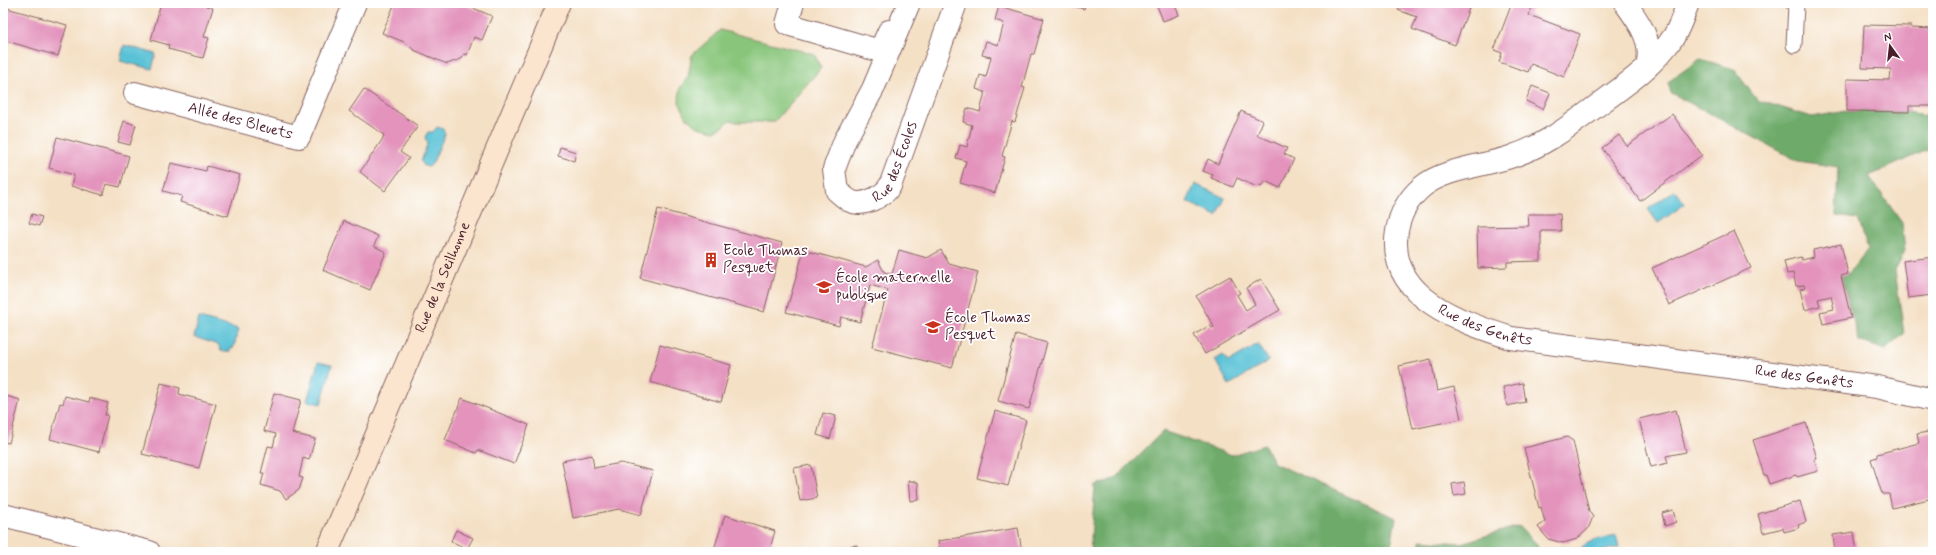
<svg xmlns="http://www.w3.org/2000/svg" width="1936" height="555" font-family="Mynerve,sans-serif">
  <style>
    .green { fill: #89c67b; stroke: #6a7253 }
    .forest { fill: #6eab6b; stroke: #5c654b }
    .water { fill: #5ac2d6; stroke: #527080 }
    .building { fill: #e393bc }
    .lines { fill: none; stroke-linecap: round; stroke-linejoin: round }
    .lane-casing { stroke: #866361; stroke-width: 17 }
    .street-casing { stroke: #866361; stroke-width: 24 }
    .secondary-casing { stroke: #866361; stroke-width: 24 }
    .lane { stroke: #fff; stroke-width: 15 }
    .street { stroke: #fff; stroke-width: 22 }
    .secondary { stroke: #fce5cf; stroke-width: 22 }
    .labels { text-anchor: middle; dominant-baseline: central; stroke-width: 3.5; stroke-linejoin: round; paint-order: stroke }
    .street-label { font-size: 15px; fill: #4a1f2b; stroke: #fff }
    .poi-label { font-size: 15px; fill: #4a1f2b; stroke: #fff; text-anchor: start }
  </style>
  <rect width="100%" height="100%" fill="#fff"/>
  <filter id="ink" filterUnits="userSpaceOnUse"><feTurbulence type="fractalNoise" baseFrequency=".025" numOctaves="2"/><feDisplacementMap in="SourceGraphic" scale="8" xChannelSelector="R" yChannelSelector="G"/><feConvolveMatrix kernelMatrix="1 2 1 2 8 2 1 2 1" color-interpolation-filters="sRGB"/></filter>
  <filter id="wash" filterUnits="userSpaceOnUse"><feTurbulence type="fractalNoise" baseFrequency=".012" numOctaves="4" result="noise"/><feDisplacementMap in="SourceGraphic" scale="16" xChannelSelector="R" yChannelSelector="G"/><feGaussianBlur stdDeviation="0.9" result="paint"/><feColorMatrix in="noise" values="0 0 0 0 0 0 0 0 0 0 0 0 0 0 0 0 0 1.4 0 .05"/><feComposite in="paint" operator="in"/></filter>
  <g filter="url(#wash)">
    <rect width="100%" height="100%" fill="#f4e0c5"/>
    <!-- green -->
    <path class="green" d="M720,30l94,24 7,14 -47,54h-37l-7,-2 -6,6 -10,5 -16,-4 -11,-9 -8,-16 1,-14 8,-11 4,-22z"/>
    <!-- forest -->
    <path class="forest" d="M1700,59l34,10 23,31 55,17 35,-6 62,1 24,6v33l-3,-2 -61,27 33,47 3,28 -10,19 9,64 -19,16 -26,-9 -18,-65 7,-2 20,-25 -10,-30 -22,-3 2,-49 -40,-6 -127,-68 -3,-11z
      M1163,431l69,24 32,-10 10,18 122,55 -6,34h-300l5,-67 20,-6z
      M1519,526l18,18 2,8h-119v-12l41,3z"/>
    <!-- water -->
    <path class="water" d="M124,45l32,9 -4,15 -32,-8z
      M437,127l6,2 2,5 -13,30 -3,3 -5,-1 -3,-5 7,-19 -3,-3 1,-4 2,-3h5z
      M1195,184l30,14 -8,18 -30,-14z
      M1675,190l10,14 -27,19 -10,-14z
      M199,318l40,11 -6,20 -2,-1 -1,3 -7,1 -3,-2 -1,-5 -25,-8z
      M1258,344l11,17 -40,24 -14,-25 8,-5 5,7z
      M318,362l14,3 -11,39 -14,-3z
      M1616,535l3,12 -21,5h-43c6,-9 12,-3 20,-2 6,0 8,-5 13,-7 8,-4 19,-6 28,-8z"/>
    <g id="blocks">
      <!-- building -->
      <path class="building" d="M161,3h35l17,5 -9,29 5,1 -6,20 -35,-9 1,-4 -18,-5z
        M395,3h48l7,3 11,-3 31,13 -10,24 -8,-3 -7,18 -3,-1 -3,5 -14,5 -33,-14 -10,-8 -22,-9z
        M1063,3h23l-2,6z
        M1156,3h18l5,12 -16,6z
        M1401,3h70l-16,42 -43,-16 5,-12 -19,-7z
        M1512,3h22l-5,12 51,19 -16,43 -33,-13 -3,8 -29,-10 3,-9 -8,-3z
        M999,6l45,13 -10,35h-3l-9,33 3,1 -10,34 -3,-1 -10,35 3,1 -10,36 -35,-10 6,-22 -10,-3 4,-13 7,2 5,-22 -9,-3 4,-14 13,4 5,-20 -9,-3 4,-14 6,2 5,-20 -9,-2 4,-14 12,4 6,-22 -9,-3z
        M3,7l64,18 -9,31 -55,-16z
        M1864,25l47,1v2l22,1v77h-24v6l-62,-1v-32l43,1 1,-11 -29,-1z
        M1532,86l18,7 -7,16 -17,-8z
        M364,89l54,37 -18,26 9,6 -24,33 -25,-19 22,-32 2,-5 -35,-24z
        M1241,111l22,10 -6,14 30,13 -3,6 10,5 -14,29 -15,-7 -1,3 -7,3 -20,-9 -4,9 -22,-9 2,-3 -10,-4 5,-12 10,5z
        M1672,114l30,41 -62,46 -38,-53 17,-13 8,11z
        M124,121l12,4 -6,20 -12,-3z
        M57,137l72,19 -9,31 -14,-3 -3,11 -32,-9 3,-11 -25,-7z
        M560,147l16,5 -2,9 -16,-5z
        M171,163l35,8 1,-5 33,9 -12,41 -48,-14 2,-6 -19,-5z
        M658,209l124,34 -18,69 -124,-34z
        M32,214l10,3 -3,9 -10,-3z
        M1528,214h32l1,17h-20v30l-34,1v5l-29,1 -1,-41 52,-1z
        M344,221l34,15 -4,10 12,6 -16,38 -47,-20z
        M1734,231l17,37 -82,37 -17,-37z
        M1841,244l7,30 -7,2 10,42 -28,6 -3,-12 14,-3 -3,-13 -13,3 2,7 -15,4 -5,-21 5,-1 -1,-3 -8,1 -3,-13 -6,1 -3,-13 17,-4 1,3 12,-3 -1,-7z
        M804,250l62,17 12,-7 6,12 8,2 7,-24 28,8 14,-8 8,14 29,8 -26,96 -80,-21 16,-57 -18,-5 -10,37 -19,-5 -2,9 -53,-14z
        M1933,257v38l-25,3 -5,-37z
        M1230,276l10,17 -3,2 9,15 9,-6 -9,-16 15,-9 19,31 -75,44 -11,-19 16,-10 2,3 2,-1 -18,-31z
        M1016,334l31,9 -18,66 -31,-8z
        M660,345l71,20 -10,37 -71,-20z
        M1431,359l6,32 17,-4 7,32 -48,10 -14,-63z
        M161,383l19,5 -1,6 37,10 -17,64 -57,-14z
        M1522,383l3,19 -18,4 -4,-19z
        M274,393l27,7 -9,33 23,6 -6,21 -6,-2 -4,19 4,1 -4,12 -13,9 -6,-8 -19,-6 3,-12h-3l7,-27 5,1 3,-13 -12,-3z
        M3,395l17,5 -11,43 -6,-1z
        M65,396l24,6 1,-4 18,5 -3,12h3l-9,37 -49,-13 10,-36 3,1z
        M462,398l67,27 -15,39 -36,-14 -2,3 -31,-13z
        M1676,410l10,42 -20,4 2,7 -17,4 -12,-48z
        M995,411l31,9 -18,66 -31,-8z
        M823,413l13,3 -6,23 -13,-4z
        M1806,423l11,35 -3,1 4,12 -21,6 -1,-2 -27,9 -3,-9h-2l-11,-35z
        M1933,431v67l-41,10 -3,-14h-7l-11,-35 6,-2v-3l42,-11 -2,-9z
        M1567,437l6,4 16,70 4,6 -5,12 -11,10 -14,4 -15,-4 -10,-12 7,-5 -4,-15 -2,1 -15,-60z
        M592,455l2,13 27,-5 32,8 -12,44 -22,-6 -46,9 -11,-57z
        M811,465l6,33 -17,3 -6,-33z
        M908,480l10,3 1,17 -9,1z
        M1464,482l2,12 -12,2 -2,-12z
        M1800,501l6,21 -8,3 1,3 -15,4 -1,-4 -20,5 -5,-19z
        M1673,510l3,12 -11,4 -3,-13z
        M725,515l50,16 -6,21h-56z
        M1018,528l4,24h-82l-2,-11z
        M456,530l17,8 -6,11 -16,-8z
        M1854,532l3,20h-22l-2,-17z
        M857,545l1,7h-27v-3z"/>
    </g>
  </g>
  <g filter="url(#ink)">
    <use href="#blocks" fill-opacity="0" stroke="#866361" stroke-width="1"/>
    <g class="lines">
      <defs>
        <path id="lane" d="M1793,3l3,2 -2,40"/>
        <g id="street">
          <path d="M793,3l-6,21 93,27 9,-20"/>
          <path id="s1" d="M909,3l-36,86 -28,51 -11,29 3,22c4,3 8,7 13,10 12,6 33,-4 40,-15l66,-183"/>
          <path d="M1625,3c14,19 29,39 22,64"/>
          <path id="s2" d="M1688,3c-4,11 -8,23 -14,33 -19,29 -48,49 -76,69 -27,20 -52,40 -85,51 -27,10 -68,12 -91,31 -13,11 -22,27 -25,44 -11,66 64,91 114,107l366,49 56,13"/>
          <path id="s3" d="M135,93l164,44 56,-134"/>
          <path d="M3,515l146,37"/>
        </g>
        <g id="secondary">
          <path id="s4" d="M327,552l232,-549"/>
        </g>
      </defs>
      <!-- lane casing -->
      <use href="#lane" class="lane-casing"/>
      <!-- street casing -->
      <use href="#street" class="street-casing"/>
      <!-- secondary casing -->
      <use href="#secondary" class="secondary-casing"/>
      <!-- lane -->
      <use href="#lane" class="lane"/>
      <!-- street -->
      <use href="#street" class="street"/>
      <!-- secondary -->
      <use href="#secondary" class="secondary"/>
    </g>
  </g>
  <!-- icons -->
  <defs>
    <symbol id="building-bare" viewBox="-9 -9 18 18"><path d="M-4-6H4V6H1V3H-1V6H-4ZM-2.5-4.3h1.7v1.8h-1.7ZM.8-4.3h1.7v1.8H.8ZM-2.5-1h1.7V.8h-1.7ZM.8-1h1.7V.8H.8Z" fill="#c8321e" stroke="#fff" stroke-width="2.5" paint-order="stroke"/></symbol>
    <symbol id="school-bare" viewBox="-9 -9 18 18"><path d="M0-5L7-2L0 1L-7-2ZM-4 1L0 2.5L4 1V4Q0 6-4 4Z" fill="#c8321e" stroke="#fff" stroke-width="2.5" paint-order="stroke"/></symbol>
  </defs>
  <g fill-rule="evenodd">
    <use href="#building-bare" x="700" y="249" width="22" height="22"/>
    <use href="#school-bare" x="813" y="276" width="22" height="22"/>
    <use href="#school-bare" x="922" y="316" width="22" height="22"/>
  </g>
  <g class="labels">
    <!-- street labels -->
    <g class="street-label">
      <text stroke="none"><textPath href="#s3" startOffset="109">Allée des Bleuets</textPath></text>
      <text stroke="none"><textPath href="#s1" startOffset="290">Rue des Écoles</textPath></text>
      <text stroke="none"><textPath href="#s4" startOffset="298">Rue de la Seilhonne</textPath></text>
      <text stroke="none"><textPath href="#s2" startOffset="531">Rue des Genêts</textPath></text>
      <text stroke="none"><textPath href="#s2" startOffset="855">Rue des Genêts</textPath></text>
    </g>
    <!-- poi labels -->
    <g class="poi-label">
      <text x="723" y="251">Ecole Thomas<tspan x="723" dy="17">Pesquet</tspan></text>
      <text x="836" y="278">École maternelle<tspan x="836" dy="17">publique</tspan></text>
      <text x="945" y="318">École Thomas<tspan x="945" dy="17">Pesquet</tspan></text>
    </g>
  </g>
  <!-- margin -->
  <rect width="1936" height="555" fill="none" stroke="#fff" stroke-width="16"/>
  <!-- north arrow -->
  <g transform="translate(1890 46) rotate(345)" stroke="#ffffff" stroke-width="3" paint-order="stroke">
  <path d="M0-3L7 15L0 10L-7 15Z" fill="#4a1f2b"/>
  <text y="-6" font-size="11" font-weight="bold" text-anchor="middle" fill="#4a1f2b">N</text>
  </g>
</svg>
